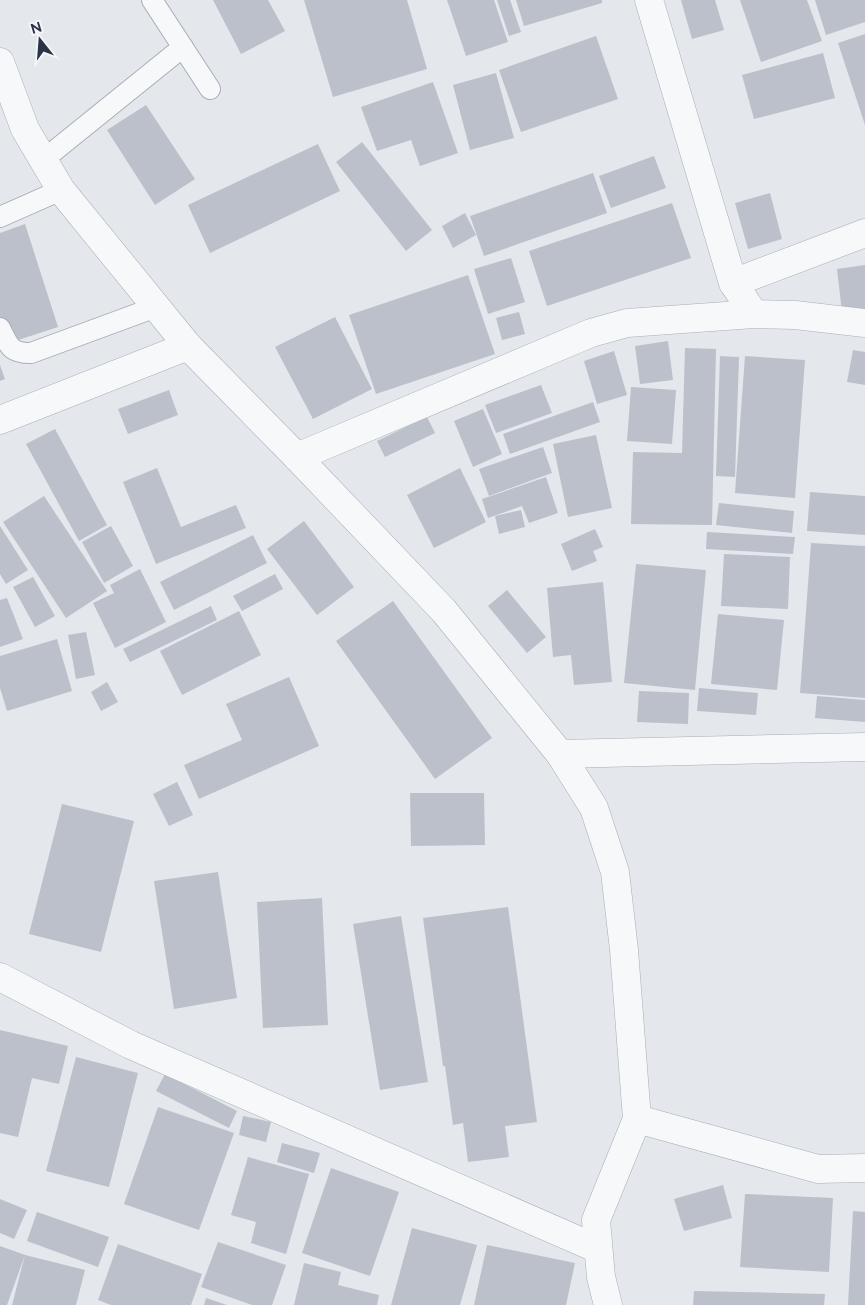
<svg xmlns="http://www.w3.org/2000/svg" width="865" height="1305" font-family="Raleway,sans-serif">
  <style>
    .building { fill: #bbc0ca }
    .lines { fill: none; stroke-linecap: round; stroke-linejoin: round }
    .service-casing { stroke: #a9aeb7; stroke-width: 22 }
    .minor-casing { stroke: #a9aeb7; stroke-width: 29 }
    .tertiary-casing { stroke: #a9aeb7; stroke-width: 29 }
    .service { stroke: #f7f8fa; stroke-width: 20 }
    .minor { stroke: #f7f8fa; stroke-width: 28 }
    .tertiary { stroke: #f7f8fa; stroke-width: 28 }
  </style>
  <rect width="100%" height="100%" fill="#e4e7ec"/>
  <!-- building -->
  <path class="building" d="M213,0h55l17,31 -44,23z
    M304,0h103l20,69 -94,28z
    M447,0h47l14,42 -42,14z
    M497,0h13l11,32 -12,4z
    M516,0h86v3l-78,23z
    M681,0h34l9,30 -32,9z
    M740,0h67l15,41 -61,21z
    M815,0h50v22l-39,13z
    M865,34v91l-27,-82z
    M596,36l22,63 -97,33 -22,-62z
    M823,53l12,45 -81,21 -12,-44z
    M496,73l18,65 -44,12 -17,-65z
    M433,82l25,71 -38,13 -9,-26 -34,11 -16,-44z
    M146,105l49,74 -40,26 -48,-75z
    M362,142l70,88 -26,21 -70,-89z
    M318,144l22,47 -130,62 -22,-48z
    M654,156l12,32 -55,20 -12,-32z
    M593,173l14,40 -123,43 -14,-40z
    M770,193l12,46 -34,10 -13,-46z
    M672,203l19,55 -144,48 -18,-55z
    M465,213l11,22 -23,13 -11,-22z
    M25,224l33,103 -49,16 -9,-27v-83z
    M511,258l14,44 -37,12 -14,-45z
    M865,265v44l-23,3 -5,-43z
    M468,275l27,79 -119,40 -27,-79z
    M519,312l6,22 -23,6 -6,-22z
    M335,317l37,72 -59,30 -38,-72z
    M668,341l5,39 -33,4 -5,-38z
    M685,348l31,1 -4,176 -81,-1 2,-72 49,1z
    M853,350l12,2v33l-18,-3z
    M614,351l13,44 -30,9 -13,-43z
    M720,356l19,1 -4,120 -19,-1z
    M745,356l60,4 -10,138 -60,-5z
    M0,365l5,14 -5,2z
    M541,385l11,28 -56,20 -11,-28z
    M631,387l45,3 -4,54 -45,-3z
    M169,390l9,25 -50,19 -10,-25z
    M593,402l7,20 -90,32 -7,-20z
    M483,409l19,45 -29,13 -19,-46z
    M427,417l8,16 -50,24 -8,-16z
    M55,429l52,96 -28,16 -53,-97z
    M596,435l16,73 -44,9 -15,-73z
    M543,447l9,26 -63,23 -10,-27z
    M157,468l24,59 55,-22 10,23 -90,36 -33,-82z
    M460,468l26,54 -52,26 -27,-53z
    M546,477l12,36 -29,10 -7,-17 -34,12 -6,-19z
    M810,492l55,4v39l-58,-4z
    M44,496l63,95 -41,27 -63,-96z
    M719,503l75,8 -2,22 -76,-8z
    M521,510l4,17 -26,7 -4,-18z
    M304,521l50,66 -37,28 -50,-66z
    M0,526l28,44 -22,14 -6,-10z
    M111,526l22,40 -29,17 -22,-41z
    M595,529l8,18 -10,4 4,10 -25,10 -11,-27z
    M707,532l88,5 -2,17 -87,-5z
    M253,535l14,28 -93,47 -14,-28z
    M811,543l54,3v152l-65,-5z
    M724,554l66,3 -2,52 -67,-3z
    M636,564l70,6 -11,120 -71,-7z
    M140,569l26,53 -51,26 -22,-45 21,-10 -4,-8z
    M275,574l8,15 -41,22 -9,-15z
    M33,577l22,39 -20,11 -22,-40z
    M603,582l9,100 -38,3 -3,-30 -18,2 -6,-69z
    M507,590l39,47 -19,16 -39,-47z
    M7,598l16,41 -23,8v-47z
    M393,601l99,137 -57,41 -99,-138z
    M211,606l6,14 -87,42 -7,-13z
    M239,611l22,44 -79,40 -22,-44z
    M718,614l66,6 -7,70 -66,-6z
    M86,632l9,43 -19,4 -8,-44z
    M57,639l15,52 -65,20 -7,-23v-32z
    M289,677l30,69 -120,53 -15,-34 58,-25 -16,-36z
    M107,682l11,20 -17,9 -10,-19z
    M699,688l59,5 -2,22 -59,-4z
    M639,691l50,2 -1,31 -51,-2z
    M817,696l48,4v22l-50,-4z
    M177,782l16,33 -24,11 -16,-32z
    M410,793h74l1,52 -74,1z
    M62,804l72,17 -33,131 -72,-18z
    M218,872l19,126 -63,11 -20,-128z
    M322,898l6,127 -65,3 -6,-126z
    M508,907l29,215 -32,4 4,31 -41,5 -5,-39 -10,2 -8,-59h-2l-20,-148z
    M401,916l27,166 -48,8 -27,-166z
    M0,1030l68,16 -9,38 -27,-6 -14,59 -18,-4z
    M76,1057l62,16 -29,114 -63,-16z
    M165,1074l72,37 -8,17 -73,-37z
    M158,1107l76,26 -35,97 -75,-26z
    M243,1116l28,6 -5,20 -27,-7z
    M282,1143l38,10 -6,20 -37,-11z
    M248,1157l61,17 -23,80 -35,-11 5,-21 -25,-7z
    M331,1168l68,24 -29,84 -68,-23z
    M723,1185l9,33 -48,13 -10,-32z
    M745,1194l88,4 -4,74 -89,-5z
    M0,1199l27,11 -13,29 -14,-6z
    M853,1211l12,1v93h-17z
    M37,1212l72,25 -11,30 -71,-26z
    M412,1228l65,17 -17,60h-69z
    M218,1242l68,23 -14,40h-20l-51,-18z
    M118,1244l84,30 -11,31h-80l-13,-5z
    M487,1245l88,18 -9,42h-92z
    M0,1246l25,9 -18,50h-7z
    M25,1255l60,15 -9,35h-64z
    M304,1263l37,9 -3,13 41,10 -2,10h-83z
    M694,1291l131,3 -1,11h-131z
    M206,1298l21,7h-23z"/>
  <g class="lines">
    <defs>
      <path id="service" d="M152,0l58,89
        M43,160l140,-113
        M0,217l61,-27
        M0,328c9,18 10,25 31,25l125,-46"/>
      <path id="minor" d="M649,0l84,283
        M754,314l41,1 70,8
        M0,420l188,-74
        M297,457l294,-124 36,-10 127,-9 -21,-31 132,-50
        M560,754l305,-7
        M0,977l131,68 467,204
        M637,1119l181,50 47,-1"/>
      <path id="tertiary" d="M0,62l25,67 36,61 127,156 109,111 147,154 116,143 34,54 21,64 9,78 13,169 -41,101 5,57 7,28"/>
    </defs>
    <!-- service casing -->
    <use href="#service" class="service-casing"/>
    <!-- minor casing -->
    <use href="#minor" class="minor-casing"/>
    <!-- tertiary casing -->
    <use href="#tertiary" class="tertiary-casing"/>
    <!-- service -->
    <use href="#service" class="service"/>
    <!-- minor -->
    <use href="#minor" class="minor"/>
    <!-- tertiary -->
    <use href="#tertiary" class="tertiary"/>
  </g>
  <!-- north arrow -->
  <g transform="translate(40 40) rotate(343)" stroke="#f4f6f9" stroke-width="4" paint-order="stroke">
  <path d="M0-4L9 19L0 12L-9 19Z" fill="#2b3445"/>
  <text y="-8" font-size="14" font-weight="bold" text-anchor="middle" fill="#2b3445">N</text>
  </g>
</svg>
